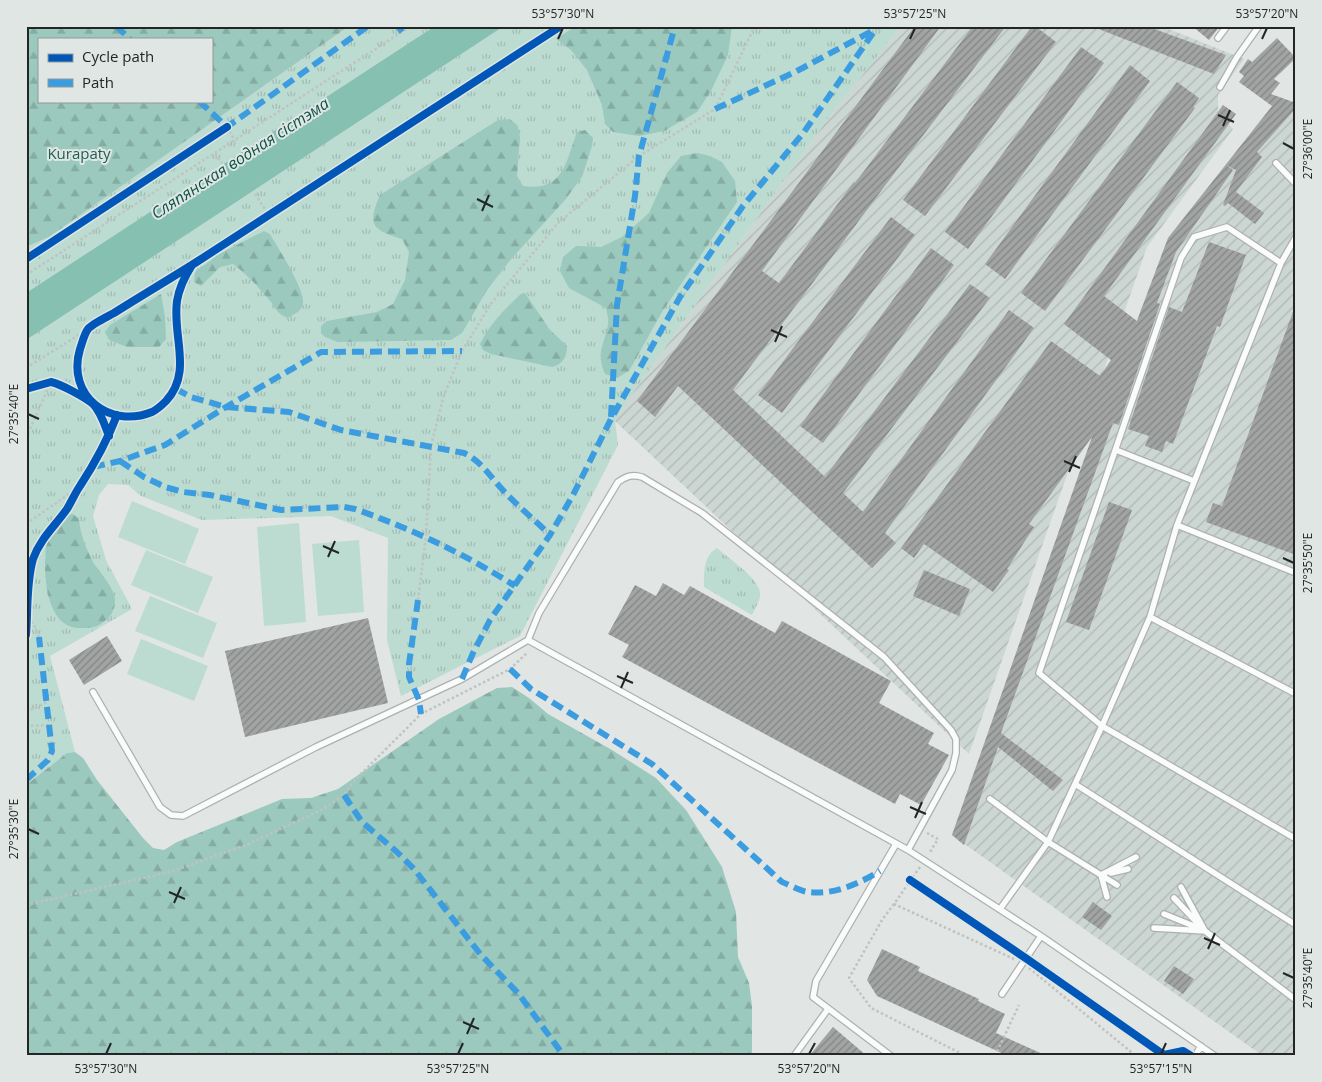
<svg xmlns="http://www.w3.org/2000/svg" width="1322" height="1082" font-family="'Open Sans',sans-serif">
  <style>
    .industrial { fill: url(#industrial-furrows) }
    .grass { fill: url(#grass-tufts) }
    .forest { fill: url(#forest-firs); fill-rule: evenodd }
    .park { fill: #bcdbd1 }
    .water { fill: #86c0b1 }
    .building { fill: url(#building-hatch) }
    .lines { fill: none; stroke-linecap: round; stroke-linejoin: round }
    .service-casing { stroke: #aeb1af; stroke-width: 8 }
    .path { stroke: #c1c2c2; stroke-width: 2.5; stroke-dasharray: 2.5 2.5; stroke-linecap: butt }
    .service { stroke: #fafbfb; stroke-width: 5.5 }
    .quiet { stroke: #3c9ce0; stroke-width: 6; stroke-dasharray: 12 6; stroke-linecap: butt }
    .cycleway-casing { stroke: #e0e6e4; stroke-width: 11 }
    .cycleway { stroke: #0057b8; stroke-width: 8 }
    .ticks { fill: none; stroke: #232625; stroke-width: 2 }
    .labels { text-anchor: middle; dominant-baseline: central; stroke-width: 4; stroke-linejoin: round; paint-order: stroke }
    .park-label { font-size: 15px; fill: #1f6051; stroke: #e0e6e4 }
    .water-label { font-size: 16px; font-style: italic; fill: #105447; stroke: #e0e6e4 }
    .neatline { fill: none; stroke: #232625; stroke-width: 2 }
    .ticks-label { font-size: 12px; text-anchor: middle; fill: #232625 }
  </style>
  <defs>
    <pattern id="industrial-furrows" width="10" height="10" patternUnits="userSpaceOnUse" patternTransform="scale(1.25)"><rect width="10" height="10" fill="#ccd6d3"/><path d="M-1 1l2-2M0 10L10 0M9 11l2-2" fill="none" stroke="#afb8b5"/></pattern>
    <pattern id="grass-tufts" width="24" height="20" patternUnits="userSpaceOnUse" patternTransform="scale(1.25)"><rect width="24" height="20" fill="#bcdbd1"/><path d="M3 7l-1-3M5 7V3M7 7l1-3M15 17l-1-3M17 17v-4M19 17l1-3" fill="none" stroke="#a1bcb3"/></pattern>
    <pattern id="forest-firs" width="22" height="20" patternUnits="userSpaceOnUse" patternTransform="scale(1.25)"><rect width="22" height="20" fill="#9bc9bd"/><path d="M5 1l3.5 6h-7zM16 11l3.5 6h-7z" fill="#85aca2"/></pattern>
    <pattern id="building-hatch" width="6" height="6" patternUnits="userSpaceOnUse" patternTransform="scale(1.25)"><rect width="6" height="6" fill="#a1a4a3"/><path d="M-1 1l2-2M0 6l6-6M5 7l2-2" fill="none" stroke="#838585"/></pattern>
  </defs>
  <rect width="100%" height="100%" fill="#e1e5e3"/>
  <!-- industrial -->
  <path class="industrial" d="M901,26h260l83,33 -26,36v17l15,17 -86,118 -178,507 -354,-333 14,-23 200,-281z
    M1296,103v953h-33l-311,-221 129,-367 87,-230 101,-128 12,3z"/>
  <!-- grass -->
  <path class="grass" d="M349,26h86l-409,267v-46l23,-10z
    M504,26h397l-72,91 -200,281 -14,23 3,24 -98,191 -119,60 -14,-56 1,-102 -57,-22 -129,4 -61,-24 -13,-11 -20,-1 -9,11 -6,21 13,44 26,49 -82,47 25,96 -8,1 -41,32v-445z
    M717,548c11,10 43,31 43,45 1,7 -5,15 -8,22l-48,-28c0,-14 -1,-31 13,-39z"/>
  <!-- forest -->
  <path class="forest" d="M26,26h323l-300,211 -23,10zM39,39h172v62h-172z
    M576,26h156l-4,29 -17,36 -14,21 -33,19 -25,5 -26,-4 -8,-8 -3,-19 -15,-35 -16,-20 -15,-11z
    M510,119l8,7 2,12 -3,38 6,10c41,6 43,-25 54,-54l8,-2 8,8 -1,8 -10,31 -17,23 -53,58 -25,32 -25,43 -11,7 -113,2 -13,-5 -4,-4v-7l6,-5 50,-9 16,-8 12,-24 4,-28 -7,-13c-30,-9 -35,-14 -22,-44l118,-75z
    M697,153l13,3 12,6 13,19 2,21 -75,110 -33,59 -12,7 -12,-4c-10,-23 0,-29 3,-50 1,-5 -1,-11 -2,-16l-37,-20 -9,-17 3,-14 13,-11 25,1 21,-10 27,-24 18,-40 14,-17z
    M264,231l6,3c8,14 34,54 33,68 0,9 -9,12 -15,16 -11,-4 -11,-8 -17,-16 -12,-14 -24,-28 -38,-38l-13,3 -19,19 -7,-4 1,-10 26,-19z
    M525,293l25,37 17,16c0,11 -4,18 -15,21l-61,-13 -8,-4 -3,-6c10,-20 24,-34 41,-50z
    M161,294l4,23 1,22 -7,8h-32l-18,-7 -4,-8 5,-7z
    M73,514l6,5c1,15 7,29 14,43 7,11 22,26 22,39 0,10 -5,17 -13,22 -7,5 -12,5 -21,5 -32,1 -36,-43 -36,-66 1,-5 0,-10 1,-15 3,-12 12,-23 19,-32z
    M512,687l17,11 19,16 64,36 44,28 30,32 36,57 14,45 2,45 11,26 3,23v50h-726v-271l41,-32 8,-1 8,6 14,22 46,58 10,10 11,2 13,-8 105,-43 29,-1 27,-9 101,-70 58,-31z"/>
  <!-- park -->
  <path class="park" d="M132,501l67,28 -14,35 -67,-27z
    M299,523l7,99 -42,4 -7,-99z
    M359,540l5,72 -46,4 -6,-72z
    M146,550l67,27 -15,36 -67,-28z
    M150,596l67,27 -14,35 -68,-27z
    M141,639l67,27 -14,35 -67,-27z"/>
  <!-- water -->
  <path class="water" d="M435,26h69l-478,314v-47z"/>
  <!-- building -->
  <path class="building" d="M915,26h26l-179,245 17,12 75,-101 1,1 118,-157h33l-122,161 -151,203 92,87 145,-193 20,14 -147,195 20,19 146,-202 25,18 -149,205 11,10 -24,25 -194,-182 -23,31 -18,-16z
    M1032,26h3l21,16 -131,174 -22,-16z
    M1091,26h55l80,29 -12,19z
    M1192,26h28l-11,14z
    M1277,38l19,20 -22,21 6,4 -9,11 25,9v5l-39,44 5,5 -26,35 28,21 -9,11 -27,-21 -3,3 -2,-1 13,-35 -10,-5 7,5 -57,82 -19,51 3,1 -41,121 -6,-2 -112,310 62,47 -10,11 -55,-44 -34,98 -12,-10 140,-398 -63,87 5,3 -27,42 2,1 -16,22 -69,-48 -10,14 -13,-10 150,-207 49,35 11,-16 -47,-36 159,-219 13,9 -132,182 33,25 31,-83 104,-132 -33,-24 5,-6 -5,-4 9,-13 4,3z
    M1081,47l23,16 -136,186 -23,-17z
    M1130,65l20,16 -145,198 -20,-15z
    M1177,82l22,16 -6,9 2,1 -150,203 -24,-18z
    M891,217l24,18 -133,178 -24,-18z
    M1209,242l37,13 -26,72 -3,-1 -44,118 -7,-3 -4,11 -17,-6 4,-10 -21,-7 41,-122 13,5z
    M931,248l23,17 -131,178 -23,-17z
    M1294,309h2v246l-90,-33 7,-19 9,3z
    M1109,502l23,8 -43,120 -23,-8z
    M924,570l46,19 -11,27 -46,-20z
    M663,583l21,12 6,-9 85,47 7,-12 109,60 -12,22 55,30 -6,11 21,11 -28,50 -21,-11 -5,10 -273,-147 7,-12 -21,-11 27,-49 21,11z
    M368,618l20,85 -143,34 -20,-86z
    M107,636l15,25 -38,24 -15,-25z
    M1093,902l19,14 -11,14 -19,-13z
    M882,949l38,18 -2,4 61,28 -1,2 27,13 -9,19 51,23h-39l-131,-60 -10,-16z
    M1174,966l20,13 -11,15 -19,-13z
    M833,1027l34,29h-58z"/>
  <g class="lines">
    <defs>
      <path id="service" d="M1218,38l9,-12
        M1220,87l17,-30 22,-31
        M1276,163l20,21
        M1296,237l-15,26 -104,262 119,48
        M1116,450l78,31
        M1177,525l-27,92 -48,109 194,113
        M1150,617l146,77
        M528,640l380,210 133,86 174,120
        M93,692l67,115 11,8 12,1 133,-69 146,-68 66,-39 11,-27 79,-131c9,-6 14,-8 24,-5l60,36 182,144 67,73 5,9v14l-4,17 -44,80
        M1075,784l221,141
        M990,799l58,43 69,43
        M1111,873l17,-4
        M1107,897l-6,-22 35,-18
        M1174,898l31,33 91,69
        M1000,909l48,-67 54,-116 -63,-53 142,-415 13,-21 33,-10 54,36
        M1164,914l37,15
        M1154,928l51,3 -24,-44
        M1002,994l39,-58
        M794,1056l34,-47
        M891,1056l-78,-59 3,-16 80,-137
        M1195,1056l6,-10"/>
    </defs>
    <!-- service casing -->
    <use href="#service" class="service-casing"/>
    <!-- path -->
    <path class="path" d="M427,26l1,1
      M227,127l8,14
      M215,154l7,9
      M255,194l14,21
      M26,275l385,-249
      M26,368l62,-39
      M26,438l25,-56
      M26,524l53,-37
      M418,600l8,-63 5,-91 12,-48 19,-47 28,-46 68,-82 81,-67 76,-47 40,-83
      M26,613l8,12 5,12
      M26,712l21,-10
      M26,726l25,-1
      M927,833l11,6 -8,13
      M920,867l-26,37 120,55
      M894,904l-12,16 -33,58 22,30 95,48
      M26,905l144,-33 76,-27 77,-36 21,-14 11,-15 66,-66 89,-45 18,-17
      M1029,968l107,88
      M995,1056l24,-51"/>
    <!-- service -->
    <use href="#service" class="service"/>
    <!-- quiet -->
    <path class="quiet" d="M116,26l14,13
      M398,26l4,6
      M199,101l28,26 141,-101
      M715,109l80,-37 77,-41
      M176,389l15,8 35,10 63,5 52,18 123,23c17,8 25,22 37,35 15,17 33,31 49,47
      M611,417l6,-112 18,-109 4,-40 36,-130
      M120,461l24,16 21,10 18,5 27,3 71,15 63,-3 11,2c57,20 110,45 160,77
      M93,467l27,-6 45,-16 61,-38 95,-55 141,-1
      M418,600l-9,64v13l10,23 2,14
      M510,669l21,20 121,75 130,118c8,3 18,9 26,10 27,3 50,-8 72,-21
      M462,679l11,-26 17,-33 60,-85 23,-40 38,-76 69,-122 63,-91 61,-74 74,-106
      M26,780l22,-20 4,-9 -13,-114
      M344,795l18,27 35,30 17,17 67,86 37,38 46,63"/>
    <defs>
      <path id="cycleway" d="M26,259l201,-132
        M192,265c-7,11 -13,23 -15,36 -5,35 16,71 -11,100 -4,4 -8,8 -14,11 -42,17 -86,-16 -72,-63 2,-5 4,-15 8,-20 4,-5 19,-12 26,-16 27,-17 54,-33 81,-50 122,-79 244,-158 366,-237
        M26,389l25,-7c10,2 35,16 42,22 8,8 12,22 16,32
        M26,635c2,-24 0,-52 7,-76 7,-20 22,-33 34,-50 5,-8 8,-16 13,-23 15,-23 27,-45 37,-71
        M910,880l117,79 137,96 19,-4 8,5"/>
    </defs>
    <!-- cycleway casing -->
    <use href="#cycleway" class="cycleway-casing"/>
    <!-- cycleway -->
    <use href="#cycleway" class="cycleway"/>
  </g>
  <!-- ticks -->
  <path class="ticks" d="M558,39l5,-11M910,39l5,-11M1262,39l5,-11M1218,115l16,7M1223,126l7,-16M1283,143l11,6M477,199l16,8M482,211l7,-16M771,330l16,7M775,342l7,-16M28,414l11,5M1064,461l16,7M1069,472l7,-16M323,546l16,7M328,557l7,-16M1283,558l11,5M617,676l16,7M621,688l7,-16M910,807l16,7M915,818l7,-16M28,829l11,5M169,892l16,7M174,903l7,-16M1204,938l16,7M1208,949l7,-16M1283,973l11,5M463,1022l16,7M467,1034l7,-16M106,1054l5,-11M458,1054l5,-11M809,1054l6,-11M1161,1054l5,-11"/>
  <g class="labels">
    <!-- park labels -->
    <g class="park-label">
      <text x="79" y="153">Kurapaty</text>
    </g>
    <!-- water labels -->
    <g class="water-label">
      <text transform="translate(240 158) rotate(-33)">Сляпянская водная сістэма</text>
    </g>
  </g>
  <!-- border -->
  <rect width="1322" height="1082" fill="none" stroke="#e0e6e4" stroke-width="55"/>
  <!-- legend -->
  <rect x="38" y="38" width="175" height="65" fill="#e0e6e4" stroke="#949998"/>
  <rect x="48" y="54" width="25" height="8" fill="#0057b8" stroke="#949998"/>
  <text x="82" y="62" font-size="15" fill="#232625">Cycle path</text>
  <rect x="48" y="79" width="25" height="8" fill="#3c9ce0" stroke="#949998"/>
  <text x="82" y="88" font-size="15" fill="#232625">Path</text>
  <rect x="28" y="28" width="1266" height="1026" class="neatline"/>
  <g class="ticks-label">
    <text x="563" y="18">53°57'30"N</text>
    <text x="915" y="18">53°57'25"N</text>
    <text x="1267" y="18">53°57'20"N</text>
    <text transform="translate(1308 149) rotate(-90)" y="4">27°36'00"E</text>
    <text transform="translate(14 414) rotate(-90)" y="4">27°35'40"E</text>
    <text transform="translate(1308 563) rotate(-90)" y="4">27°35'50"E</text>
    <text transform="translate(14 829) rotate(-90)" y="4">27°35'30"E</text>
    <text transform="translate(1308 978) rotate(-90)" y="4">27°35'40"E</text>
    <text x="106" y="1073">53°57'30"N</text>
    <text x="458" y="1073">53°57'25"N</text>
    <text x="809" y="1073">53°57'20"N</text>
    <text x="1161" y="1073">53°57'15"N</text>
  </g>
</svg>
